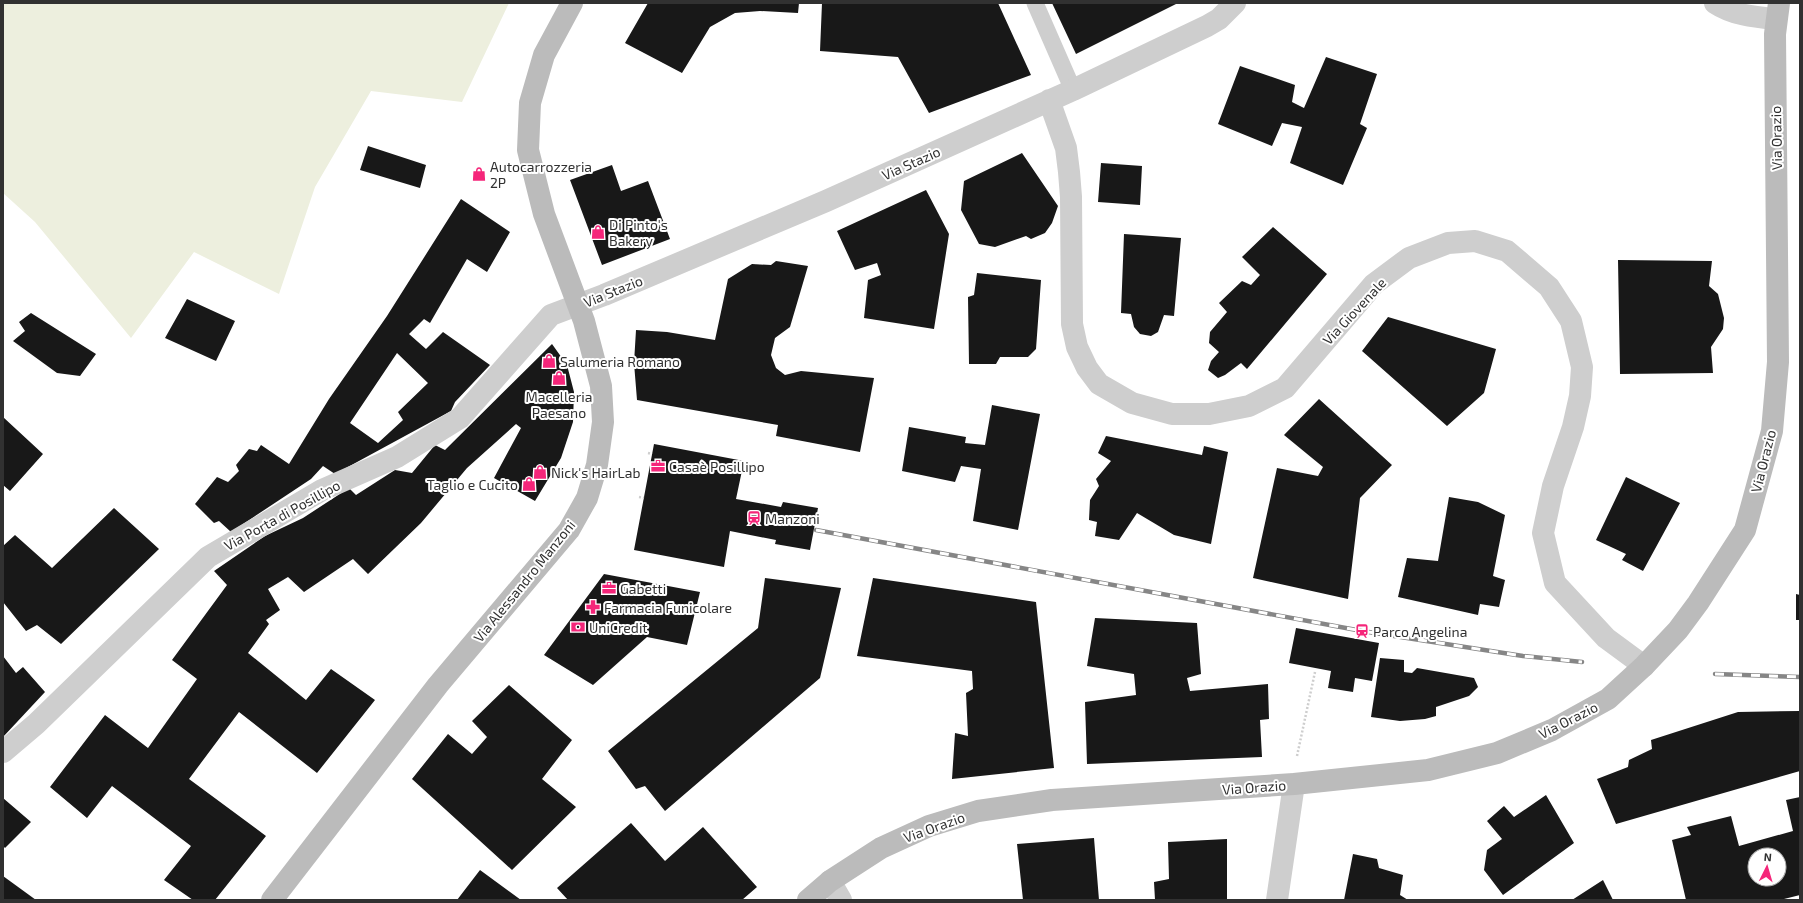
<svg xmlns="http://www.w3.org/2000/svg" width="1803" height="903" font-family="'Exo 2',sans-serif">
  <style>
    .green { fill: #edefde }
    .building { fill: #181818; fill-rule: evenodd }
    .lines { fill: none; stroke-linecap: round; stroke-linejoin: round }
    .path { stroke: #cecece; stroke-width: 2.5; stroke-dasharray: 2 2; stroke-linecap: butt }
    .lane { stroke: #cecece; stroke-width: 17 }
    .street { stroke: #cecece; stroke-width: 22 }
    .secondary { stroke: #bbb; stroke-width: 22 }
    .rail-casing { stroke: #868686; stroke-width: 4.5 }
    .rail { stroke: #fff; stroke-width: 3; stroke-dasharray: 9; stroke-linecap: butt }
    .labels { text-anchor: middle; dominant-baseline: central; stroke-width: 4; stroke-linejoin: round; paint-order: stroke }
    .street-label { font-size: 14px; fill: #313131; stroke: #fff }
    .poi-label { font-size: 14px; fill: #313131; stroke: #fff; text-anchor: start }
  </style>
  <rect width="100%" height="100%" fill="#fff"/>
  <!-- green -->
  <path class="green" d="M3,3h506l-47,99 -91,-11 -56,96 -36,107 -85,-42 -63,86 -96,-116 -32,-29z"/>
  <!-- building -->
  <path class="building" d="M648,3h151l-1,10 -38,-2 -25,2 -25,14 -28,46 -57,-30z
    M822,3h176l33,72 -102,38 -31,-56 -78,-6z
    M1052,3h126l-102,51z
    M1326,57l51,17 -17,50 7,4 -24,57 -53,-22 12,-36 -20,-4 -10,23 -54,-22 22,-58 55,19 -3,17 12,6z
    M368,146l58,19 -6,23 -60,-18z
    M1022,153l36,53 -6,17 -7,10 -14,6 -5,-3 -31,11 -16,-3 -18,-34 3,-29z
    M1101,163l41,3 -2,39 -42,-3z
    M612,165l9,26 27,-10 22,58 -68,26 -32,-85z
    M926,190l23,44 -15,95 -70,-11 4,-38 13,-5 -4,-12 -22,7 -18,-39z
    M461,199l49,33 -23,40 -20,-13 -37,64 -6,-4 -15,15 17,15 17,-17 47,33 -35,37 -4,9 -116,63 -12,-8 -12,13 -80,53 -12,-11 -5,2 -19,-19 22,-27 11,5 11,-11 -3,-6 13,-16 8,2 4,-6 28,19 40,-65 58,-83zM397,353l31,30 -30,29 5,8 -25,23 -28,-20z
    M1273,227l54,47 -80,95 -6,-6 -16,12 -7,3 -10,-8 3,-9 8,-9 -10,-9 1,-11 17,-20 -8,-9 23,-22 9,4 9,-10 -18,-18z
    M1124,234l57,4 -7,78 -10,-1 -6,17 -7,4 -11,-2 -6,-7 -3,-13 -10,-1z
    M1618,260l94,1 -3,25 9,8 6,24 -1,11 -12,18 2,26 -93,1z
    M776,261l32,5 -18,61 -15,11 -4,17 5,13 9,7 16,-4 73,7 -14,74 -84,-16 2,-11 -141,-25 -3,-37 2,-33 31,2 48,8 13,-61 24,-15 19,1z
    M977,273l64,7 -5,69 -8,8h-28l-4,7h-27l-1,-67 6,-2z
    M187,299l48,22 -19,40 -51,-23z
    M31,313l65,41 -16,22 -23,-3 -44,-32 12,-10 -6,-9z
    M1388,317l108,32 -12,44 -37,33 -85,-75z
    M552,344l15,21 7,27 -1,30 -12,36 -26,43 -41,-23 27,-50 -5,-4 -49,44 -46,55 -53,51 -15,-15 -49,33 -16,-15 -20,12 12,21 -14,10 3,4 -21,29 58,47 25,-31 44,31 -58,73 -78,-61 -50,67 77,57 -51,64h-22l-29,-20 27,-34 -79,-60 -25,32 -37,-31 55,-72 43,33 49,-69 -25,-19 55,-75 -13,-14 51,-35 38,-18 46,-30 7,7 39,-25 17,3 23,-28 10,5z
    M1319,399l73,66 -32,33 -12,101 -95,-21 24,-110 41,8 5,-9 -39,-32z
    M992,405l48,9 -22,116 -45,-9 8,-52 -20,-3 -6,16 -53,-11 7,-44 57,10 -1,6 20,2z
    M3,417l40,37 -33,37 -7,-6z
    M1106,436l96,19 2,-9 24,6 -17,92 -37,-9 -37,-22 -18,27 -24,-4 2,-14 -8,-2 1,-20 9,-14 -3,-7 15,-18 -13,-8z
    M654,444l90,17 -8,38 45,8 2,-5 35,6 -8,42 -35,-6 1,-4 -46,-9 -6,36 -90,-17z
    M1626,477l54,26 -37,68 -21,-11 4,-6 -30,-14z
    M1449,497l29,5 27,13 -12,61 12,4 -6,27 -19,-3 -2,11 -80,-18 9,-39 31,3z
    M114,508l45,41 -98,95 -24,-19 -11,6 -23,-29v-56l12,-11 37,33z
    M604,574l96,18 -13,53 -40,-8 -54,48 -49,-30z
    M765,578l76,10 -21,90 -155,133 -20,-25 -9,3 -28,-38 150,-123z
    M873,578l163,24 18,166 -102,11 3,-46 13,3 -2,-43 7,-4 -1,-18 -115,-15z
    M1796,594l4,1v25h-4z
    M1095,618l102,5 4,51 -14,4 3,13 78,-7 1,35 -9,1 2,37 -175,7 -2,-62 51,-7 -2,-21 -47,-8z
    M1296,628l83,15 -7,38 -17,-3 -2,14 -25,-4 3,-17 -42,-8z
    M3,656l13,17 7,-6 22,25 -42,45z
    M1380,658l24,2v12l8,1 5,-5 57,10 4,9 -9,9 -33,11v9l-11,3 -25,2 -29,-4z
    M509,685l63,55 -30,39 34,28 -64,63 -100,-91 36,-45 24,20 15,-17 -15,-16z
    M1800,711v60l-184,53 -19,-45 31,-12 1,-7 23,-11 -1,-9 87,-28z
    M1546,795l28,48 -71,52 -19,-25 3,-20 15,-11 -15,-18 17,-15 10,11z
    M1800,797v98l-20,5h-94l-14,-60 19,-5 -4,-8 44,-11 8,30 54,-15 -7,-31zM1755,855h24v24h-24z
    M3,798l28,24 -26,26 -2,-2z
    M631,823l34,38 38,-34 54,60 -15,13h-174l-11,-12z
    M1094,838l5,62h-76l-6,-56z
    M1227,839v61h-72l-1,-18 15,-3 -1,-37z
    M1353,854l24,5 2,9 24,7 -3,20 8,5h-64z
    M480,870l41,30h-64z
    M3,876l33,24h-33z
    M1603,880l10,20h-41z"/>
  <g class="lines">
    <!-- path -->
    <path class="path" d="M648,453l4,1
      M639,497l5,1
      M1297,756l18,-84"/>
    <!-- lane -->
    <path class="lane" d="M1035,3l38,87"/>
    <!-- street -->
    <path class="street" d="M1715,3c18,12 40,14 60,16
      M1049,100l17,48 3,24 2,25 1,127 5,23 10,21 12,16 33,19 40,11h37l40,-8 36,-18 89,-104 35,-26 39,-15 27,-2 32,10 42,36 22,34 11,46 -2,29 -7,31 -20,59 -10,47 12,50 51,55 38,28
      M3,752l33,-28 172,-167 114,-67 75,-33 63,-39 91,-103 53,-20 222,-94 247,-111 134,-64 12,-7 16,-16
      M830,881l11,19
      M1277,900l17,-116"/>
    <!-- secondary -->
    <path class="secondary" d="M272,900l166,-215 131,-155 18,-32 10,-33 6,-43 -2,-36 -17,-65 -40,-107 -16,-64 2,-47 14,-48 28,-52
      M808,900l22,-19 51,-33 48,-22 49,-15 74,-11 242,-16 134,-14 69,-17 55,-23 56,-31 36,-33 34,-36 20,-27 47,-73 27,-99 6,-69 -3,-328 4,-31"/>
    <defs>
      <path id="rail" d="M816,530l546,101 161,25 59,6
        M1715,674l85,3"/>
    </defs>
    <!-- rail casing -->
    <use href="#rail" class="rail-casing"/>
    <!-- rail -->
    <use href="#rail" class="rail"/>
  </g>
  <!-- icons -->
  <defs>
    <symbol id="shop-bare" viewBox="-9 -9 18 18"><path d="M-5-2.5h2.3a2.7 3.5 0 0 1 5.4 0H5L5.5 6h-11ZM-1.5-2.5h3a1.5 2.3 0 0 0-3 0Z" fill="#f5267a" stroke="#fff" stroke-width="2.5" paint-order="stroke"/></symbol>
    <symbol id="office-bare" viewBox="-9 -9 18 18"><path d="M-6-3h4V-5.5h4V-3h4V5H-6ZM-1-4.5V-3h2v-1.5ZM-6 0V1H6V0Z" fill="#f5267a" stroke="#fff" stroke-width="2.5" paint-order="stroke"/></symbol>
    <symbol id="station-bare" viewBox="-9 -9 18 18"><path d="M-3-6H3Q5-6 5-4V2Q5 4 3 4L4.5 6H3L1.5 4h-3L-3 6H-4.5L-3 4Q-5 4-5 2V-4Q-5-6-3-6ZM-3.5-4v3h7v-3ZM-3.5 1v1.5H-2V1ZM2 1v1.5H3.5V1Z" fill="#f5267a" stroke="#fff" stroke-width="2.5" paint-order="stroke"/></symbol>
    <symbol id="pharmacy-bare" viewBox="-9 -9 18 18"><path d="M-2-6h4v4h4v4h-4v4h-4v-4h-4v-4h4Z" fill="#f5267a" stroke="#fff" stroke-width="2.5" paint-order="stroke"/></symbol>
    <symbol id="bank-bare" viewBox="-9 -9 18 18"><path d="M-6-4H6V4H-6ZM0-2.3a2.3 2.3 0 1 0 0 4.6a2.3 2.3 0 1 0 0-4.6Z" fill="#f5267a" stroke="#fff" stroke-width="2.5" paint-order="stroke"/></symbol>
  </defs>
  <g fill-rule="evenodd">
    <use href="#shop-bare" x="469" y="164" width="20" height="20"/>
    <use href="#shop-bare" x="588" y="222" width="20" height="20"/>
    <use href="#shop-bare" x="539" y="351" width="20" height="20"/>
    <use href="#shop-bare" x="549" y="368" width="20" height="20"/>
    <use href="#office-bare" x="648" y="456" width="20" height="20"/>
    <use href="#shop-bare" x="530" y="462" width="20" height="20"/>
    <use href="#shop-bare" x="519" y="474" width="20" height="20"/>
    <use href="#station-bare" x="744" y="508" width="20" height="20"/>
    <use href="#office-bare" x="599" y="578" width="20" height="20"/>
    <use href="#pharmacy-bare" x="583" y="597" width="20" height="20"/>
    <use href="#bank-bare" x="568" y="617" width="20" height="20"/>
    <use href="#station-bare" x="1352" y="621" width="20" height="20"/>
  </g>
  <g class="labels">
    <!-- street labels -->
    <g class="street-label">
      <text transform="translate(1776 138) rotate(-91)">Via Orazio</text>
      <text transform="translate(911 163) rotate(-24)">Via Stazio</text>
      <text transform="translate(613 291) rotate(-22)">Via Stazio</text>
      <text transform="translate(1354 311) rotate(-47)">Via Giovenale</text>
      <text transform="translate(1763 461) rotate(-76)">Via Orazio</text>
      <text transform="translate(282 515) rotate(-29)">Via Porta di Posillipo</text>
      <text transform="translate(524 581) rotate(-51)">Via Alessandro Manzoni</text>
      <text transform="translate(1568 720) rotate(-27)">Via Orazio</text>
      <text transform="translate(1254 787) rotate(-4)">Via Orazio</text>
      <text transform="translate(934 827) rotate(-20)">Via Orazio</text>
    </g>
    <!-- poi labels -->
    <g class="poi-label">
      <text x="490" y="166">Autocarrozzeria<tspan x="490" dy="16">2P</tspan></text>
      <text x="609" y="224">Di Pinto's<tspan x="609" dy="16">Bakery</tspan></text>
      <text x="560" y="361">Salumeria Romano</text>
      <text x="559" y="396" text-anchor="middle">Macelleria<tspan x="559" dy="16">Paesano</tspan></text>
      <text x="669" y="466">Casaè Posillipo</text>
      <text x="551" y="472">Nick's HairLab</text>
      <text x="518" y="484" text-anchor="end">Taglio e Cucito</text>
      <text x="765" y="518">Manzoni</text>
      <text x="620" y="588">Gabetti</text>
      <text x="604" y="607">Farmacia Funicolare</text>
      <text x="589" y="627">UniCredit</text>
      <text x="1373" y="631">Parco Angelina</text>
    </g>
  </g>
  <!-- border -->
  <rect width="1803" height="903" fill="none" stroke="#313131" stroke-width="8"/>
  <!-- north arrow -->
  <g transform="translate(1767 867) rotate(5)"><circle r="19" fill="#ffffff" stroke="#adadad"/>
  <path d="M0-3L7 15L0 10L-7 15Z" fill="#f5267a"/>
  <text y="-6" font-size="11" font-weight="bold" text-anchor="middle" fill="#313131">N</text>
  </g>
</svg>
